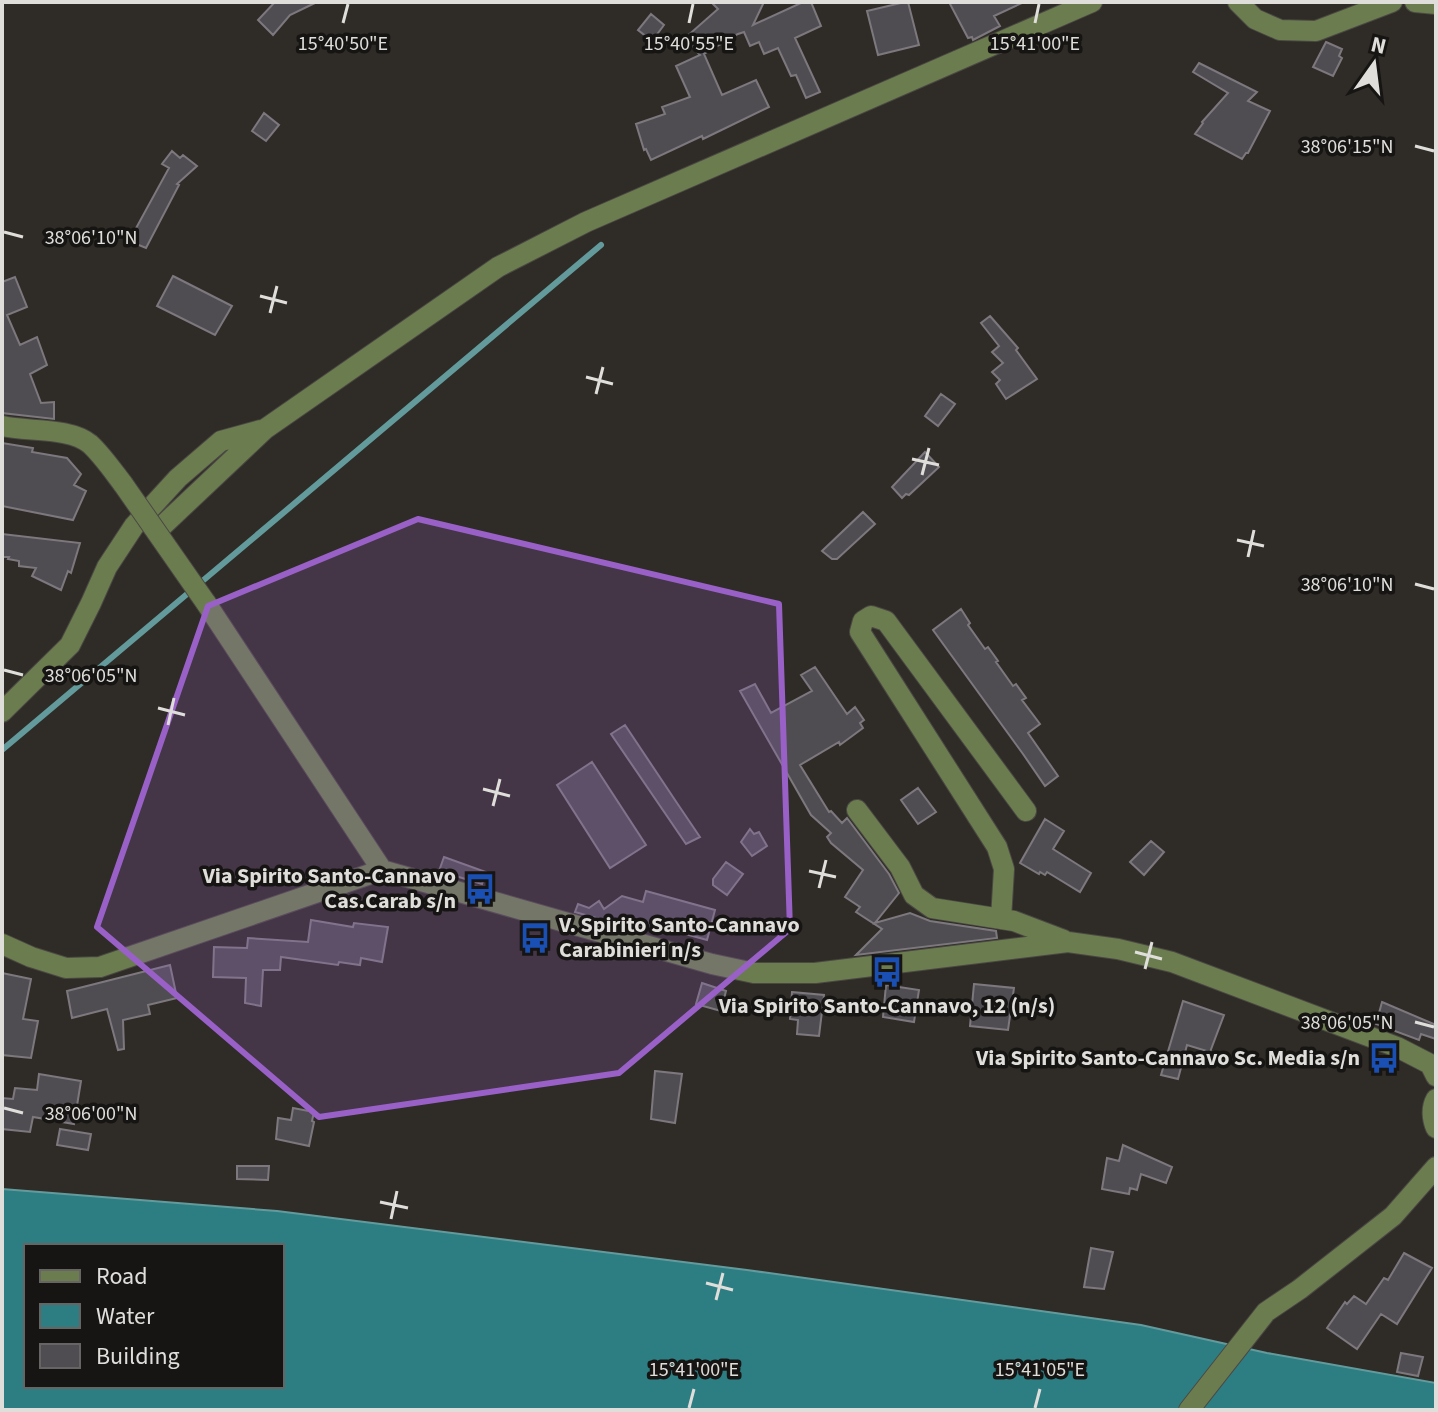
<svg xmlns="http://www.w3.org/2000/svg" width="1438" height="1412" font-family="'Source Sans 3',sans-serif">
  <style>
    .water { fill: #2d7e83; stroke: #639b9d; stroke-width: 2; fill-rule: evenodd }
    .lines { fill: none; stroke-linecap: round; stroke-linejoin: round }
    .stream { stroke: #639b9d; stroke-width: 6 }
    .building { fill: #504d52; stroke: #7c787e; stroke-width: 2 }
    .minor-casing { stroke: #4b4844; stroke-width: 22 }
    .minor { stroke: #6b7d4f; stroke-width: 20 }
    .minor-bridge-casing { stroke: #4b4844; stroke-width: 22; stroke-linecap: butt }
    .minor-bridge { stroke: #6b7d4f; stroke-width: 20 }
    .marked { fill: #9961c7; fill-opacity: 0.2; stroke: #9961c7; stroke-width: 6; stroke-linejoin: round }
    .ticks { fill: none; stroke: #e0dedb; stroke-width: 3 }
    .labels { text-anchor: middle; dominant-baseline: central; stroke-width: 7; stroke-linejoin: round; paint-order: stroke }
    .poi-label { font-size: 22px; font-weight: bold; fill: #e0dedb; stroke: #161513; text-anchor: end }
    .ticks-label { font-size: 20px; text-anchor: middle; fill: #e0dedb; stroke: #161513; stroke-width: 7; stroke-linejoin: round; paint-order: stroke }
  </style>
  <rect width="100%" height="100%" fill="#2f2c27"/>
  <!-- water -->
  <path class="water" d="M2,1189l275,22 470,59 394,55 126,28 169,30v27h-1434zM26,1246h256v140h-256z"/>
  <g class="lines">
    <!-- stream -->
    <path class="stream" d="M2,750l599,-505"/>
  </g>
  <!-- building -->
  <path class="building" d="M275,2h42l-27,13 -17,20 -15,-15z
    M711,2h53l-11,23 50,-23h8l10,24 -26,12 25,54 -14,6 -10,-23 -5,1 -13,-28 -14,6 -5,-12 -9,4 -6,-14 -6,2 -34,20 18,41 34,-15 13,27 -66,32 -1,-3 -51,24 -5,-11 -2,1 -8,-26 29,-10 -3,-7 28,-10 -14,-31 24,-11 -15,-17 33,-29z
    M905,2h3l11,43 -41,10 -11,-44z
    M949,2h75l-30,14 6,10 -27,14 -1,-3 -4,1z
    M651,14l13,11 -12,16 -14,-11z
    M1326,42l16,7 -3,7 3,2 -9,18 -20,-9z
    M1199,63l58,29 -9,9 22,10 -22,42h-2l-4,6 -47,-25 8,-11 -1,-1 26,-29 -35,-21z
    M264,113l15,12 -13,16 -14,-10z
    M172,151l8,7 3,-3 14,11 -20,18 2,1 -33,63 -17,-7 40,-73 -7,-4z
    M173,276l59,30 -17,29 -58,-29z
    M15,277l12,30 -20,8 13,30 17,-8 10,28 -17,9 11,29 13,-1v17l-52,-6v-131z
    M990,316l28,32 -2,2 21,29 -31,20 -10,-15 4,-4 -8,-8 11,-9 -11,-11 7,-6 -18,-23z
    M941,394l14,10 -17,22 -13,-10z
    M2,443l31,5 -1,4 35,6 14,16 -7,11 12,6 -13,29 -71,-14z
    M925,452l14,15 -30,28 -3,-1 -4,4 -10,-11z
    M863,512l12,12 -38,35h-5l-10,-8z
    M2,534l78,9 -9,30 -3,-2 -7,19 -29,-14 4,-8 -17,-2v-5l-11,-2 1,-2h-6z
    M961,609l9,14 -2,2 17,24 3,-2 10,14 -2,1 17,24 3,-2 10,14 -4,2 18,24 -12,9 30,43 -13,10 -22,-32 -90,-124z
    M815,667l32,47 8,-7 9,13 -4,3 3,5 -23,17 -1,-3 -39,23 29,47 2,-1 11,12 5,-5 42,56 10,19 -24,30 35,-10 20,8 66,10 1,7 -141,17 26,-26 -26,-17 4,-5 -15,-10 18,-27 -32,-27 -4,-6 4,-4 -20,-18 -71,-124 15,-7 16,29 41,-22 -11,-16z
    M625,725l52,78 23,34 -14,7 -75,-110z
    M592,762l54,83 -36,23 -53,-83z
    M918,788l18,24 -18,12 -17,-24z
    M1045,819l19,12 -11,18 38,24 -11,19 -33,-20 -2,3 -5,-3 -1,2 -19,-11z
    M750,829l4,5 5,-2 8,14 -15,10 -11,-14z
    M1151,841l13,11 -20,23 -14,-13z
    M444,857l42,15 -4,12 -43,-13z
    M726,862l17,12 -16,21 -14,-10v-6z
    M646,891l69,19 -8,30 -69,-19 -3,8 -60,-17 3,-8 11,4 10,-7 5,8 18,-13 21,6z
    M311,920l42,7 1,-4 34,4 -6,35 -21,-4 -1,7 -21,-3 -1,3 -57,-8 -1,13h-17l-2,36 -16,-3 1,-25 -33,-1 1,-30 33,1 1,-10 60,4z
    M170,965l7,33 -29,7 2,9 -27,6 1,29 -6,1 -11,-41 -35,9 -5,-27z
    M2,973l29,6 -8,40 15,2 -7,37 -29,-3z
    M702,983l24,8 -5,20 -25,-7z
    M974,984l40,4 -6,42 -38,-4z
    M886,985l33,5 -5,32 -31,-5z
    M792,992l32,3 -5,41 -22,-2 1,-14 -8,-1z
    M1183,1001l41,14 -14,37 -23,-7 -9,34 -17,-4z
    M1382,1002l54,23v14l-15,-5 -2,6 -43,-16z
    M655,1071l27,3 -7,49 -24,-4z
    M39,1074l42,7 -7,43 -41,-7 -3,15 -28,-3v-31l11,1 2,-11 22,2z
    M293,1108l21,4 -2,9 2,1 -5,24 -33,-7 2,-21 13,2z
    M60,1129l31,5 -3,16 -31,-5z
    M1123,1145l49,22 -6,16 -25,-9 -4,16 -7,-2 -1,6 -27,-5 5,-31 12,3z
    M237,1166h32l-1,14 -31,-1z
    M1091,1248l22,4 -9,37 -20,-2z
    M1404,1253l28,15 -35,56 -16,-10 -24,35 -30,-21 18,-26 2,2 7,-8 12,8 18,-26 4,2z
    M1401,1353l22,4 -5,19 -21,-4z"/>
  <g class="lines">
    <defs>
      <path id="minor" d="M1238,2l17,17 25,11 36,1 76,-29
        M1415,2l21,2
        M2,426c25,6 68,1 88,18 12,11 23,27 33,40
        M157,531l108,-102 233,-162 88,-45 506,-220
        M206,603l176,267 330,94 42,9h61l253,-31 50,7 54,13 225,85 33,17 6,12
        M2,712l68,-67 21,-42 16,-36 27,-41 44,-48 43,-37 40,-11
        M857,810l43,57 14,28 18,13 82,13 50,19
        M1001,919l3,-50 -7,-22 -137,-215 3,-11 8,-5 15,5 140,190
        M2,944l29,13 35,11 34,-1 282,-97
        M1436,1099c-5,9 -4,20 0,29
        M1189,1410l77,-98 34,-23 93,-73 43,-49"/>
    </defs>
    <!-- minor casing -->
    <use href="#minor" class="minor-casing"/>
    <!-- minor -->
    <use href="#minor" class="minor"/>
    <defs>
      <path id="minor-bridge" d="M123,484l83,119"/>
    </defs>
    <!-- minor-bridge casing -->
    <use href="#minor-bridge" class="minor-bridge-casing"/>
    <!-- minor-bridge -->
    <use href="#minor-bridge" class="minor-bridge"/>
  </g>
  <!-- marked area -->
  <path class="marked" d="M418,519l361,85 11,325 -171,144 -300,44 -222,-190 111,-321z"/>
  <!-- ticks -->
  <path class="ticks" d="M343,23l5,-19M689,23l4,-19M1035,23l4,-19M1415,146l19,5M4,232l19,5M260,296l27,7M270,313l7,-27M586,377l27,7M596,394l7,-27M912,459l27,6M922,475l7,-27M1237,540l27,6M1248,557l6,-27M1415,584l19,5M4,670l19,5M158,708l27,7M168,725l6,-27M483,789l27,7M493,806l7,-27M809,871l27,6M819,888l7,-28M1135,952l27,7M1145,969l7,-27M1415,1022l19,5M4,1108l19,5M380,1202l28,6M391,1219l6,-28M706,1283l27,7M716,1300l7,-27M689,1408l5,-19M1035,1408l5,-19"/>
  <!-- icons -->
  <defs>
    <symbol id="bus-bare" viewBox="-9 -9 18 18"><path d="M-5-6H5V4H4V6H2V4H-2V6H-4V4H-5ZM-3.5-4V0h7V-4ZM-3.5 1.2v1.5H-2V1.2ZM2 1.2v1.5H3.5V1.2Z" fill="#1a4fb4" stroke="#161513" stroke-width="2.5" paint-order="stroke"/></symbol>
  </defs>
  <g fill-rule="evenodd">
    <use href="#bus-bare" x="458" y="867" width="44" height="44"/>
    <use href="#bus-bare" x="513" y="916" width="44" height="44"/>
    <use href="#bus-bare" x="865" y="950" width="44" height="44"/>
    <use href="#bus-bare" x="1362" y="1036" width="44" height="44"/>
  </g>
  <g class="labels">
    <!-- poi labels -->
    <g class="poi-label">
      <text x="456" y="876">Via Spirito Santo-Cannavo<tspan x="456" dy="25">Cas.Carab s/n</tspan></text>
      <text x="559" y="925" text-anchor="start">V. Spirito Santo-Cannavo<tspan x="559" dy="25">Carabinieri n/s</tspan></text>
      <text x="887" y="1006" text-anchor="middle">Via Spirito Santo-Cannavo, 12 (n/s)</text>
      <text x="1360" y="1058">Via Spirito Santo-Cannavo Sc. Media s/n</text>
    </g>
  </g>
  <g class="ticks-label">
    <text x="343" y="50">15°40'50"E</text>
    <text x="689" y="50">15°40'55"E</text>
    <text x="1035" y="50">15°41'00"E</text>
    <text x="1347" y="153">38°06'15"N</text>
    <text x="91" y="244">38°06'10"N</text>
    <text x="1347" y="591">38°06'10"N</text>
    <text x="91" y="682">38°06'05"N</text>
    <text x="1347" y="1029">38°06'05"N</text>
    <text x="91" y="1120">38°06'00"N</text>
    <text x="694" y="1376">15°41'00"E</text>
    <text x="1040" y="1376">15°41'05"E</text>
  </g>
  <!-- border -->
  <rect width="1438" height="1412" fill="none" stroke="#e0dedb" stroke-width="8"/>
  <!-- legend -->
  <rect x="24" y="1244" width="260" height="144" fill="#161513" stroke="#676563" stroke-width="2"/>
  <rect x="40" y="1270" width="40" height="12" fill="#6b7d4f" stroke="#676563" stroke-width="2"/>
  <text x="96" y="1284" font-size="24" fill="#e0dedb">Road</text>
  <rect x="40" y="1304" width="40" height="24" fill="#2d7e83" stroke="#676563" stroke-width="2"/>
  <text x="96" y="1324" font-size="24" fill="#e0dedb">Water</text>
  <rect x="40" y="1344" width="40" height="24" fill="#504d52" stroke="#676563" stroke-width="2"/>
  <text x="96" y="1364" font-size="24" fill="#e0dedb">Building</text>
  <!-- north arrow -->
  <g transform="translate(1374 64) rotate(14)" stroke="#161513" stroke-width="6" paint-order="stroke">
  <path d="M0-6L14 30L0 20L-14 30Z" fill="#e0dedb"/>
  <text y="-12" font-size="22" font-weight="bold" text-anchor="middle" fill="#e0dedb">N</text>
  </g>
</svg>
